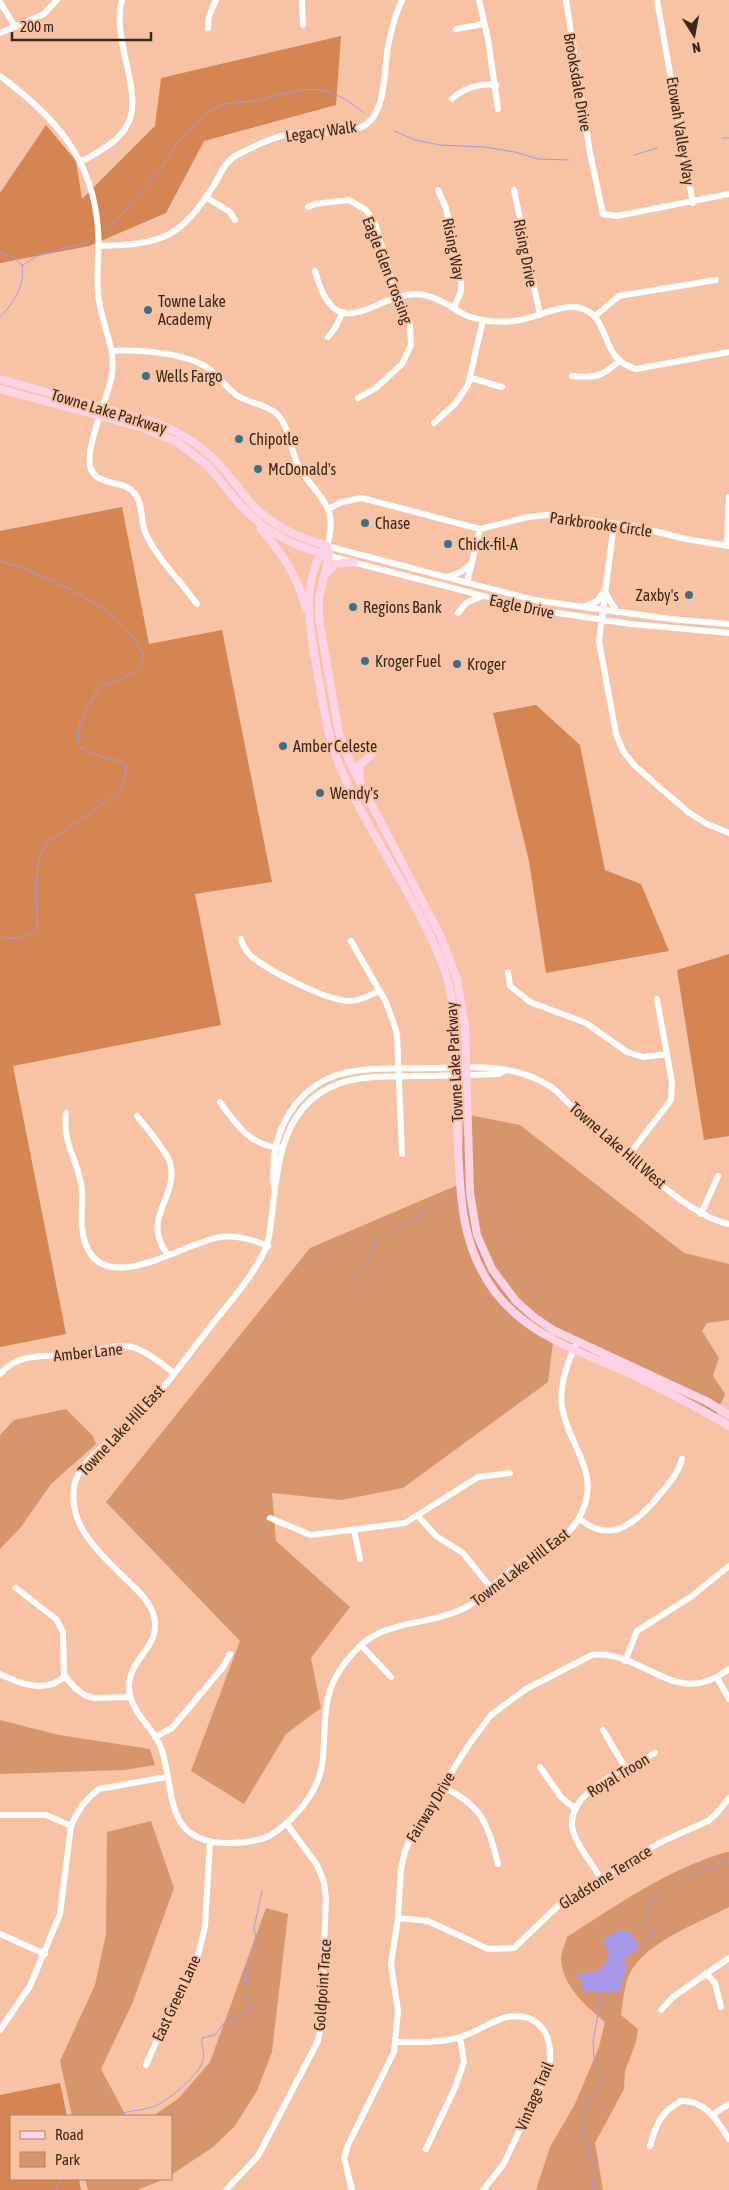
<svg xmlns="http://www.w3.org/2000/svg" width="729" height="2190" font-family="'Asap Condensed',sans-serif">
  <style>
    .green { fill: #d7956c }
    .forest { fill: #d48552 }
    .water { fill: #a797e9 }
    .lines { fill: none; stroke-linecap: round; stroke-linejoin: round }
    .stream { stroke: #a797e9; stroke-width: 1 }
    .minor { stroke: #fff; stroke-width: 6 }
    .major { stroke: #fed3e5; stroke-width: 8 }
    .poi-dot { fill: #3a708c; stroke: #f7c3a4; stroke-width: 2 }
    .labels { text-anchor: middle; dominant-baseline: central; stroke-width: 4; stroke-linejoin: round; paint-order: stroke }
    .street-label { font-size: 16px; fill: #3c281c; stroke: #f7c3a4 }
    .poi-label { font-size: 16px; fill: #3c281c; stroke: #f7c3a4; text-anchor: start }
  </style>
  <rect width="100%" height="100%" fill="#f7c3a4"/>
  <!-- green -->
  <path class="green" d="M464,1114l56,11 164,128 45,11v56l-22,3 -5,8 17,27 -6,18 12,18 -11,26 -120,-62 -41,-16 -5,40 -145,106 -62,12 -69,-7 4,48 74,66 -39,51 10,50 -35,26 -42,70 -53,-33 49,-130 -134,-139 204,-254 150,-64z
    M66,1409l27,27 3,8 -45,40 -30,43 -21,22v-114l14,-15z
    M0,1720l59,15 91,14 5,16 -31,5 -124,4z
    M151,1821l23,67 -42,116 -31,65 25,47h-54l-12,-55 35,-76 11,-51 1,-102z
    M726,1852h3v55c-31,16 -83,35 -99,66 -6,12 -7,29 -9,42l17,14 -2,13 -11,29 -1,18 -29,54 8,47h-67l14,-43 25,-43 24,-57 6,-25c-20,-17 -41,-34 -44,-62 0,-7 4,-16 6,-23 53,-34 98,-66 159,-85z
    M266,1908l22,6 -16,138 -15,39 -23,36 -21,20 -42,28v-59h-18l26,-18 31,-36z
    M85,2179h80l-28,11h-49z"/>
  <!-- forest -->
  <path class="forest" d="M341,36l-5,69 -132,36 -38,72 -77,33 -89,17v-70l46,-68 30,36 6,38 73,-73 6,-48z
    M122,507l27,137 73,-14 50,252 -77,12 26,131 -208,41 53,268 -66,13v-816z
    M536,705l44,40 25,125 36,14 28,67 -123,22 -17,-112 -36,-148z
    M729,954v182l-25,4 -27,-170z
    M60,2083l7,33h-56v63h68l2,11h-81v-95z"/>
  <!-- water -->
  <path class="water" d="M619,1930l10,2 9,11v5h2l-16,10 3,9 -8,25h-34l-4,-7 1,-5 -8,-7c4,-1 8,1 12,0 25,-4 25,-18 16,-36l4,1z"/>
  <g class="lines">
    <!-- stream -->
    <path class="stream" d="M394,131l21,9 25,5 44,2 31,5 23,7 31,1
      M722,138h7
      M634,155l23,-7
      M109,229l51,-59c11,-21 39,-57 62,-65 15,-4 31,-2 46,-7 43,-12 58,-15 95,14
      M0,252l13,5 9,8c3,20 -8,38 -22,52
      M23,265l16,-10 50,-13
      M0,561c47,15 124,46 144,95 -6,23 -25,20 -43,31 -4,2 -6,8 -9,13 -9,15 -18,29 -12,47 7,3 13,7 20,9 10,4 19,2 27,11l-5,19 -7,9 -68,48c-16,25 -9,57 -10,86 -12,11 -21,10 -37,8
      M378,1248l13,-13 21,-13 15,-12
      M347,1278c20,-14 24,-13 30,-36l-3,-4
      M637,1948l15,-13 1,-4 -7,-5 -1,-6 4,-16 23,-22 21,-6 11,-7 25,-9
      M121,2116l2,-3c11,-3 24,-3 34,-8 12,-5 44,-32 46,-45 2,-7 -2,-14 -1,-22l13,-3 9,-12 25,-12 3,-5 -4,-9 -2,-24 10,-35 -2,-10 8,-37
      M56,2190l5,-11
      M592,2190l2,-23 -12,-36 5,-27 17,-24 -10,-22 -1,-16 9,-51"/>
    <!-- minor -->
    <path class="minor" d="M302,0l1,25
      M479,0l9,39 10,70
      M566,0l24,153 13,61 14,2 112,-22
      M657,0l36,203
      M0,2l15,25
      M208,28l1,-12 7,-16
      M456,29l28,-5
      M0,33l44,-19 13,-14
      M0,76c54,40 93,82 98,153 2,21 -2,43 0,64 2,28 18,53 14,81 -4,24 -26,70 -22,92 5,22 34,12 45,28 9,11 5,28 11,40 12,26 35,47 51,70
      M452,99c11,-11 28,-16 44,-14
      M80,162c68,-34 55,-55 42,-120 -2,-14 -4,-28 0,-42
      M438,190l8,18 15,73v10l-7,17
      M514,190l26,125
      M207,198l23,14 5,8
      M308,207l7,-3 34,-4 17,10 9,13 16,55 19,47 1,20 -9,19 -26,24 -18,10
      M99,246c63,-2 81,-7 115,-61 7,-11 11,-24 23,-30 17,-9 38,-19 57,-22 23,-3 59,7 77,-13 15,-17 13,-51 17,-73 3,-16 7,-32 14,-47
      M315,271c23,84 62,16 109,24 12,2 25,10 34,16 16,10 38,12 56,10 20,-2 48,-18 66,-13 33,9 17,50 56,61l93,-17
      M595,316l24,-20 97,-16
      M328,337l7,-9 8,-16
      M112,351c25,-2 74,2 96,17 11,8 19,21 30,28 13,8 30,8 41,20 12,15 11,36 21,53 20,31 39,36 27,77l207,54 136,19 59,5
      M572,376c23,2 30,1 47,-15
      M471,378l31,9
      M434,423l21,-19 13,-19 15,-65
      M328,509l14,-7 20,-4 118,31 48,-12 19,-2 86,11 53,13 43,7
      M614,523l-15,118 17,93 7,17 12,15 53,46 19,12 22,9
      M727,546l2,-49
      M329,556l209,54 93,14 98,9
      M446,577l15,-5 11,-9
      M467,583l13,-54
      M605,592l12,20
      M583,607l14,-6 7,-10
      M458,613l8,-10 14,-6
      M241,939c2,7 5,12 10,17 18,15 76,45 99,45 10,0 20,-6 29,-10
      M351,941l35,61 11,31 5,121
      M508,972l2,14 20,16 56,21 41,29 16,5 24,-3
      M505,1071l-7,3c-27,1 -54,2 -82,2 -32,1 -68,-2 -96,17 -40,27 -43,78 -48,122 -2,11 -2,25 -7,35 -14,30 -38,55 -58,81 -22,28 -43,58 -68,85 -20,22 -61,40 -65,72 -6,41 31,70 57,96 9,9 18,17 22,29 11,34 -24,43 -24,74 1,27 25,39 33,63 13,42 2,91 63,93 14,0 32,-1 44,-7 14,-8 24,-18 34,-30 29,-37 17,-61 24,-103 3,-21 16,-40 31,-55 25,-27 68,-23 100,-37 23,-9 37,-30 57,-44 22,-15 50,-23 64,-49 25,-45 -11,-71 -17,-111 -3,-22 5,-42 13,-61
      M220,1102c17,23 28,42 59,46
      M66,1113c-4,31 13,48 16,77 1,17 -3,35 3,52 18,58 100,0 135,-5 17,-2 32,2 48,9
      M137,1116c6,7 32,39 33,47 10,34 -31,55 -2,92
      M628,1156l43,-56 1,-17 -15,-84
      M274,1187c-7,-54 24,-109 81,-116 25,-4 51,-2 76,-3 40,-1 81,-5 117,17 11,6 18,17 28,25 38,31 108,106 153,114
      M701,1214l17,-38
      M0,1374c20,-24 51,-16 79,-20 14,-2 30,-9 45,-8 18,0 36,17 50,27
      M417,1515l19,21 27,17 28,35
      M270,1518l41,17 94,-12 73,-46 32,-4
      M579,1518c33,30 62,0 83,-26 8,-10 17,-20 20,-33
      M354,1530l6,29
      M16,1588l40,31 7,13 1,43 11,13 11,8 9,2 35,-1
      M361,1645l30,32
      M625,1661l12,-30 55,-35 37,-30
      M0,1674c20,10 46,20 65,2
      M717,1678l12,21
      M603,1730l23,39
      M155,1737l17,-9 51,-61 7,-13
      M540,1767l21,30 13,11
      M442,1787c40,17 46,38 56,77
      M0,1815h46l25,11
      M600,1877c-8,-14 -21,-28 -26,-43 -15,-40 54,-66 81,-81
      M398,1918l30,3 60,28 26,-1 47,-45 100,-61 47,-21 8,-7 13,-16
      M0,1934l45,20
      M706,1973l9,10 6,24
      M661,2010l12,-13 56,-39
      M0,2030l30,-44 30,-72 11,-88c6,-15 14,-27 28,-37l67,-12
      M396,2042c21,0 41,1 61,-4 18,-4 33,-17 50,-21 35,-6 47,22 42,51l-46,97 -20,25
      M146,2065l30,-69 22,-41 7,-28 5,-86
      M712,2115l17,-11
      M650,2146c6,-22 11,-34 31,-45 25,-1 36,20 48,38
      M426,2149l28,-59 10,-28 -4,-25
      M226,2190l32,-34 60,-115 3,-18 5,-125 -2,-16 -7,-17 -30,-41
      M352,2190l-8,-32 4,-13 46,-93 4,-41 -7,-47 7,-46 3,-49 4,-18 10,-22 55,-86 21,-28 35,-26 66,-34c52,-6 83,56 137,14"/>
    <!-- major -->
    <path class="major" d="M0,379l151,42c28,10 53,25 73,49 12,13 21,29 35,41 20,18 43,27 68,35
      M0,389l144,39 33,14 30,23 34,41 24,22 27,15 32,12
      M261,529c22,25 37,48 45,80
      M327,546c-24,28 -19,73 -13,107 7,37 11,75 24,109 29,71 78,133 105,204 14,37 11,73 12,111 0,23 2,46 3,69 2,53 4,102 37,146 35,46 90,61 140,84 31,15 64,32 94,50
      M327,546l2,10 -10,41v22l20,114 12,32 90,172 16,42 8,46 5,168 7,42 15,34 24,32 18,16 19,13 155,72 21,13
      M327,573l9,-9 18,-2
      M360,780l-1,-14 12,-11"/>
  </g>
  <!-- markers -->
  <g class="poi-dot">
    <circle cx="148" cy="310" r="5"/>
    <circle cx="146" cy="376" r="5"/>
    <circle cx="239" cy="439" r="5"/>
    <circle cx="258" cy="469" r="5"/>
    <circle cx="365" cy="523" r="5"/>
    <circle cx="448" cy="544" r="5"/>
    <circle cx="689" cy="595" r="5"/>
    <circle cx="353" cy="607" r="5"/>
    <circle cx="365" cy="661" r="5"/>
    <circle cx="457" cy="664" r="5"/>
    <circle cx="283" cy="746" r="5"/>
    <circle cx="320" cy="793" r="5"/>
  </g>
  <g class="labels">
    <!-- street labels -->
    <g class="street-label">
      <text transform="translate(578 82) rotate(80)">Brooksdale Drive</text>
      <text transform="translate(321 131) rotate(-8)">Legacy Walk</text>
      <text transform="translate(681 131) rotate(81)">Etowah Valley Way</text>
      <text transform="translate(454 249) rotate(79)">Rising Way</text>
      <text transform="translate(526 253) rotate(79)">Rising Drive</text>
      <text transform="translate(388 270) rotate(69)">Eagle Glen Crossing</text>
      <text transform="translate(109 411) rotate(17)">Towne Lake Parkway</text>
      <text transform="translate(601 524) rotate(8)">Parkbrooke Circle</text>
      <text transform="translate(522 606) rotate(12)">Eagle Drive</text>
      <text transform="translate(454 1062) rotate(-93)">Towne Lake Parkway</text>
      <text transform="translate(618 1145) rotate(41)">Towne Lake Hill West</text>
      <text transform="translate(88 1352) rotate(-6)">Amber Lane</text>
      <text transform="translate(121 1430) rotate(-47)">Towne Lake Hill East</text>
      <text transform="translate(520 1567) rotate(-37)">Towne Lake Hill East</text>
      <text transform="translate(618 1775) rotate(-31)">Royal Troon</text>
      <text transform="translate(430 1807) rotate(-59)">Fairway Drive</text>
      <text transform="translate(605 1877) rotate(-32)">Gladstone Terrace</text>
      <text transform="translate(322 1985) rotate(-86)">Goldpoint Trace</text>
      <text transform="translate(176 1998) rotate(-65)">East Green Lane</text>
      <text transform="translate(534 2096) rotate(-67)">Vintage Trail</text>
    </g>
    <!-- poi labels -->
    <g class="poi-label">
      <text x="158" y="301">Towne Lake<tspan x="158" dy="18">Academy</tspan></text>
      <text x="156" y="376">Wells Fargo</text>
      <text x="249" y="439">Chipotle</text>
      <text x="268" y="469">McDonald's</text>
      <text x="375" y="523">Chase</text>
      <text x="458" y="544">Chick-fil-A</text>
      <text x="679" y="595" text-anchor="end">Zaxby's</text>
      <text x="363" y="607">Regions Bank</text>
      <text x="375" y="661">Kroger Fuel</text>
      <text x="467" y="664">Kroger</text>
      <text x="293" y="746">Amber Celeste</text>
      <text x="330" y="793">Wendy's</text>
    </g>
  </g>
  <!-- legend -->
  <rect x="10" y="2115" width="162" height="65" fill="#f7c3a4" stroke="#ac856e"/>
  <rect x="20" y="2131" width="25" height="8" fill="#fed3e5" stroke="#ac856e"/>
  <text x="55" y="2140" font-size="15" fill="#3c281c">Road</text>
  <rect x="20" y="2152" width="25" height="15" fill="#d7956c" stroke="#ac856e"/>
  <text x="55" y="2165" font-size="15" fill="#3c281c">Park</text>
  <!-- north arrow -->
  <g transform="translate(694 35) rotate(169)" stroke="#f7c3a4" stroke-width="4" paint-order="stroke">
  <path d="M0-4L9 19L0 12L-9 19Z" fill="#3c281c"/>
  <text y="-8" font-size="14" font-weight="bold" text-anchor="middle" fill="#3c281c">N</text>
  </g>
  <!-- scale -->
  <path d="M12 32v8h139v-8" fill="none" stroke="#3c281c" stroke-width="2.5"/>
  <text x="20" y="32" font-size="15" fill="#3c281c" stroke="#f7c3a4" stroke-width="4" paint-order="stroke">200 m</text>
</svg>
